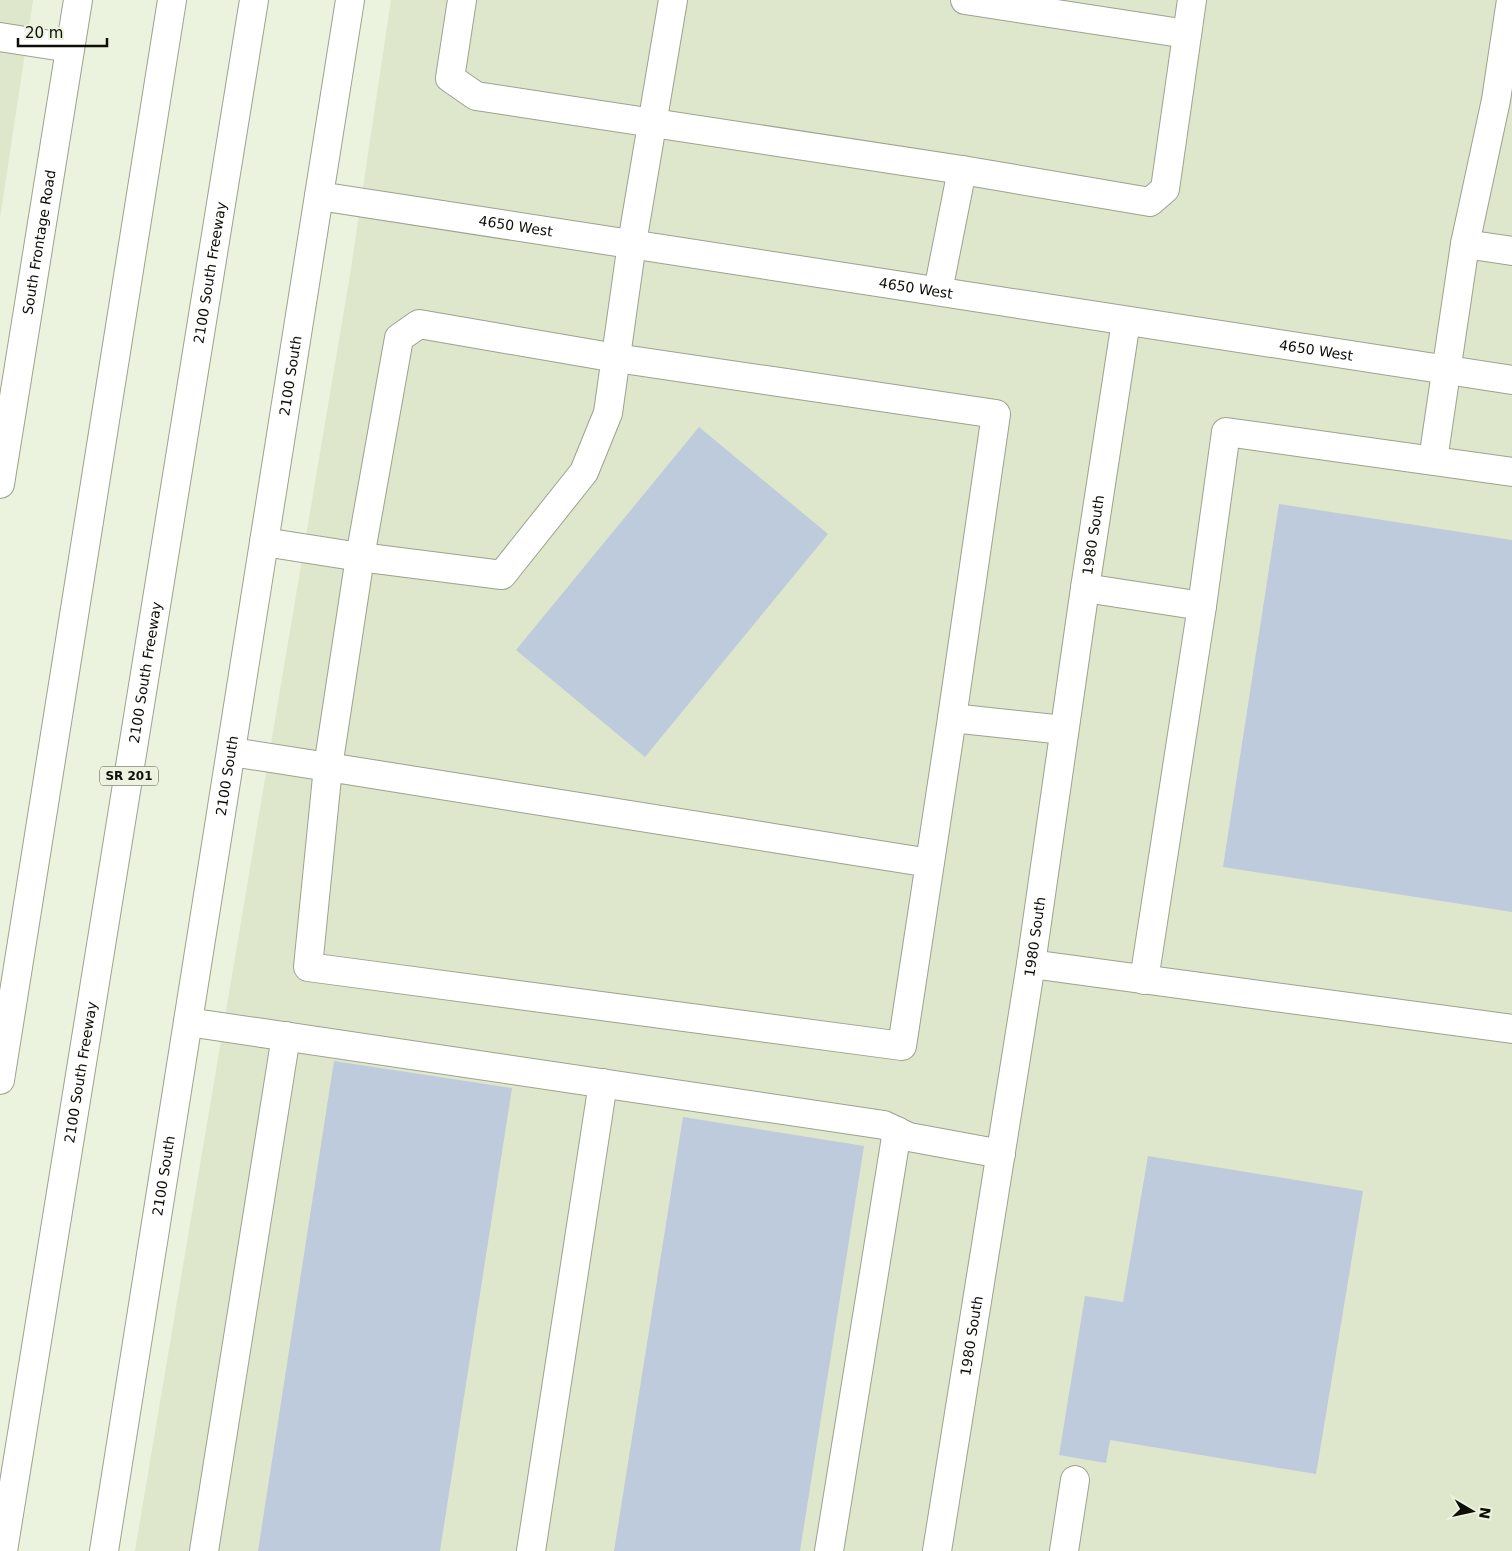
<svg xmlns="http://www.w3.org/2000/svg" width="1512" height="1551" font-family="'DejaVu Sans',sans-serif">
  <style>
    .built { fill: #dee6cb }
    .building { fill: #bdcbdc }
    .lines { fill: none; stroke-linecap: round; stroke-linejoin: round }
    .minor-casing { stroke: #9ca28f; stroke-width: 30 }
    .highway-casing { stroke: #9ca28f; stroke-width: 30 }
    .minor { stroke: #fff; stroke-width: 28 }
    .highway { stroke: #fff; stroke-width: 28 }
    .labels { text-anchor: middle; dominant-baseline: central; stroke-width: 4.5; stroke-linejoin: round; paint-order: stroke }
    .shield { fill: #ebf2dd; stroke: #4f5247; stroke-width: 1 }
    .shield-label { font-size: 12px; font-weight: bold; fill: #0c0e07 }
    .street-label { font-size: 14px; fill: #0c0e07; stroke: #ebf2dd }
  </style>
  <rect width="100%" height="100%" fill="#ebf2dd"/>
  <!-- built -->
  <path class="built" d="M0,0h33l-33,218z
    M391,0h1121v1551h-1377l215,-1276z"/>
  <!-- building -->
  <path class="building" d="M699,427l129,107 -183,223 -129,-107z
    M1279,504l233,36v372l-289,-45z
    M334,1061l178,27 -72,463h-182z
    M683,1117l181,29 -64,405h-186z
    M1148,1156l215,35 -47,283 -206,-34 -4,23 -47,-8 26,-159 38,6z"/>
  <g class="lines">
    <defs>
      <g id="minor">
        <path d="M462,0l-12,78 26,18 486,74"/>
        <path d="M965,0l222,34"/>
        <path d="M0,37l70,11"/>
        <path id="s1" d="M319,196c398,60 795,124 1193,184"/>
        <path d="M1465,244l47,7"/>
        <path d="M938,291l24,-121 188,32 15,-13 27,-189"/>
        <path d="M1433,460l32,-216 31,-144 15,-100"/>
        <path id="s2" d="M0,484l78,-484"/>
        <path d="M264,542l96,15 142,18 82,-103 24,-59 24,-170 41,-243"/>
        <path d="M1085,588l117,18"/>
        <path d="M232,752l96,15 32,-210 39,-219 20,-14 197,34 380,56 -44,304 112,12"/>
        <path d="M930,863l-602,-96 -20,200 594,79 50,-328"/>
        <path d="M1031,964l481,65"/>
        <path d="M1144,980l58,-374 24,-174 286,40"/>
        <path d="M188,1022l696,103 25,12 92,17"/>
        <path id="s3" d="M104,1551l246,-1551"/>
        <path d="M204,1551l82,-515"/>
        <path d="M531,1551l72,-468"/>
        <path d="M829,1551l68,-420"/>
        <path id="s4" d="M937,1551l94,-587 54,-376 41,-267"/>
        <path d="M1064,1551l11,-71"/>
      </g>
      <g id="highway">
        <path d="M0,1080l172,-1080"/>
        <path id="s5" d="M3,1551l251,-1551"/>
      </g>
    </defs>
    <!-- minor casing -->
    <use href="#minor" class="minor-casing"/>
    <!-- highway casing -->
    <use href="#highway" class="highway-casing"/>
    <!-- minor -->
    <use href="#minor" class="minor"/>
    <!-- highway -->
    <use href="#highway" class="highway"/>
  </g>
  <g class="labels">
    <!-- shield labels -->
    <rect class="shield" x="100" y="766.5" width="58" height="19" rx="4"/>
    <g class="shield-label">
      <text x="129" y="776">SR 201</text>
    </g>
    <!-- street labels -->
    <g class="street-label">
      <text stroke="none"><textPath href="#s1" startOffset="199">4650 West</textPath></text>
      <text stroke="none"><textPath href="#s2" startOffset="245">South Frontage Road</textPath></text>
      <text stroke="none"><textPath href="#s5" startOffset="1295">2100 South Freeway</textPath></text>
      <text stroke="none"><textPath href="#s1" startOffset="604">4650 West</textPath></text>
      <text stroke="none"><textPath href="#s1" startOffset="1009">4650 West</textPath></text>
      <text stroke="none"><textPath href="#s3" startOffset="1190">2100 South</textPath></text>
      <text stroke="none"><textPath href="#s4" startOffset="1028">1980 South</textPath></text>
      <text stroke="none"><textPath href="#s5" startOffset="890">2100 South Freeway</textPath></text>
      <text stroke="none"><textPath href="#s3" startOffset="785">2100 South</textPath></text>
      <text stroke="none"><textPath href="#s4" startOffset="622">1980 South</textPath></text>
      <text stroke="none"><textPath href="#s5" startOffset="485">2100 South Freeway</textPath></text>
      <text stroke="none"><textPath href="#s3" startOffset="380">2100 South</textPath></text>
      <text stroke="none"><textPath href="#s4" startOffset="218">1980 South</textPath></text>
    </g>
  </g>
  <!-- north arrow -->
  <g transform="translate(1472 1511) rotate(99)" stroke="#ebf2dd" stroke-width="4" paint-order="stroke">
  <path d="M0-4L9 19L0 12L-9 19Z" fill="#0c0e07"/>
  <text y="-8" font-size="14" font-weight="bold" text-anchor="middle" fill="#0c0e07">N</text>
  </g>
  <!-- scale -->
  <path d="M18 38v8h89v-8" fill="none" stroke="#0c0e07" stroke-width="2.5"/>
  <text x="25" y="38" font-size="15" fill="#0c0e07" stroke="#ebf2dd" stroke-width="4" paint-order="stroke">20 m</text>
</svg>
